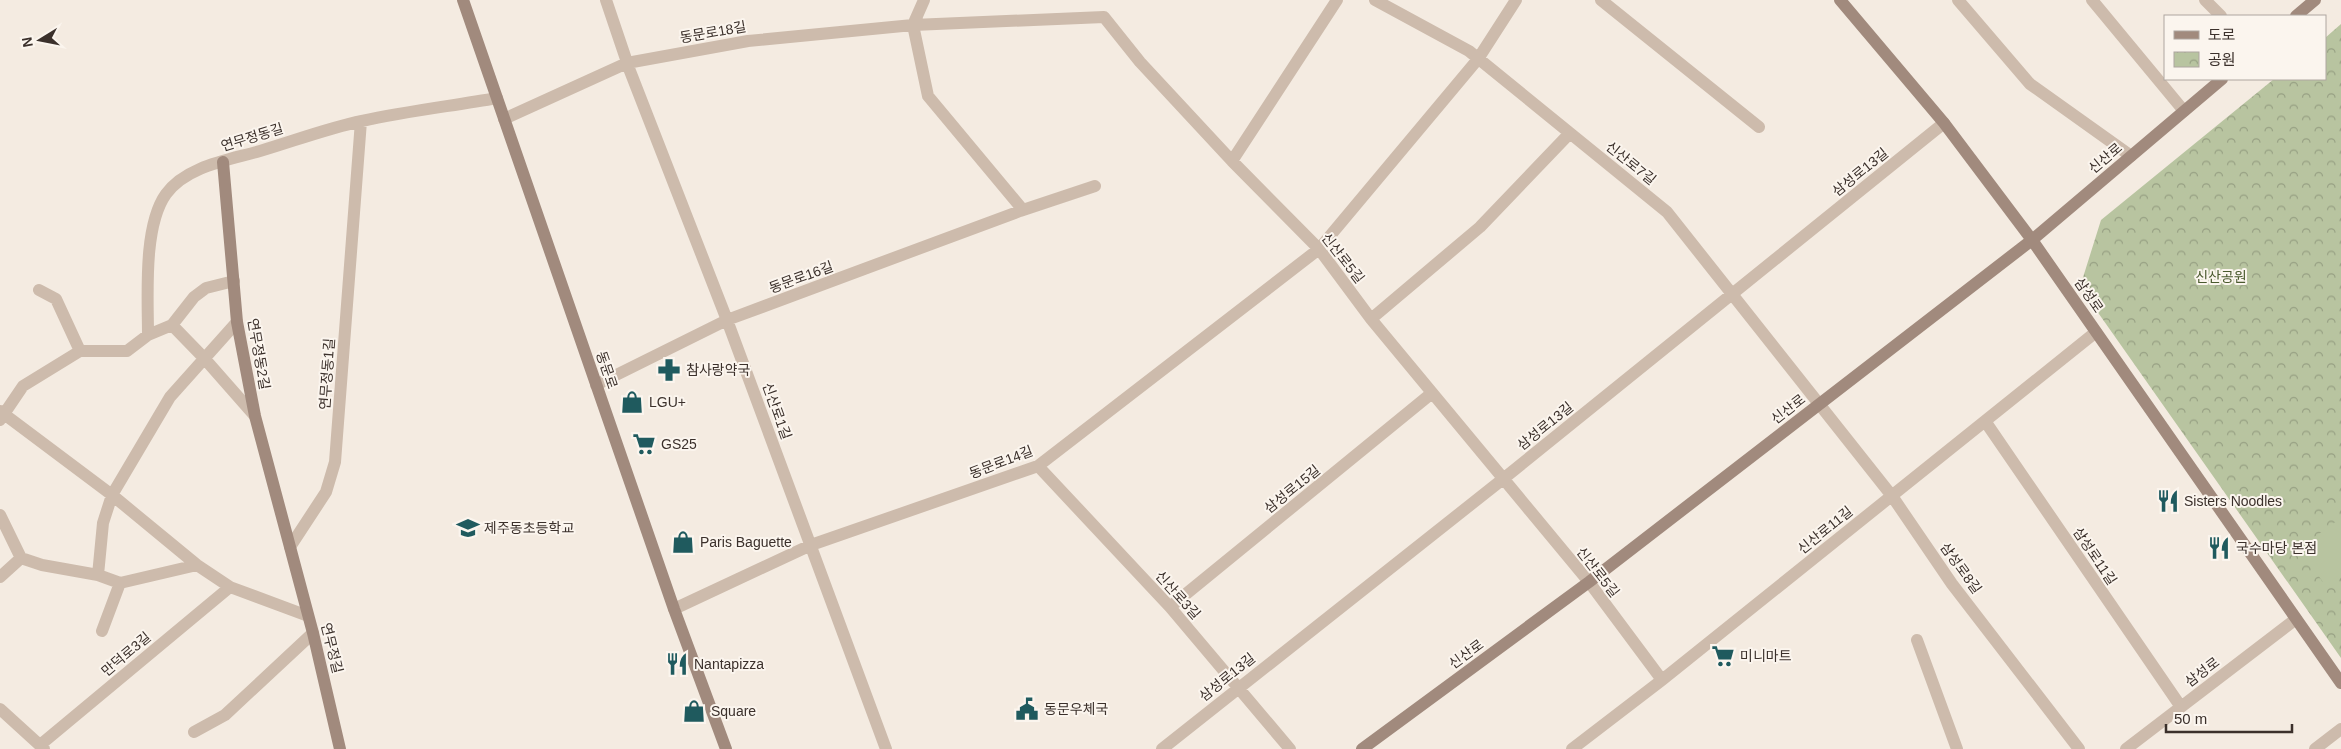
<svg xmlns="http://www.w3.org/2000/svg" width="2341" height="749" font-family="Helvetica,'Noto Sans KR',sans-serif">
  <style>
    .park { fill: url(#park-crowns) }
    .garden { fill: #b8c4a0 }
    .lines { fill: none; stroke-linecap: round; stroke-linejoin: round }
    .street { stroke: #cdbbac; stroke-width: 12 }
    .secondary { stroke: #a18a7d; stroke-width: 12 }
    .labels { text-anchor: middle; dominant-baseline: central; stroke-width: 4; stroke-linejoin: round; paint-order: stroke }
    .street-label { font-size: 14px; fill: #3b302b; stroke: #fbf5ee }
    .park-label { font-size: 14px; fill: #4a5a2e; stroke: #fbf5ee }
    .poi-label { font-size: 14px; fill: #3b302b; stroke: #fbf5ee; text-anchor: start }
  </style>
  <defs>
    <pattern id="park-crowns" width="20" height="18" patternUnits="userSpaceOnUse" patternTransform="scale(1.25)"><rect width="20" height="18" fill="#b8c4a0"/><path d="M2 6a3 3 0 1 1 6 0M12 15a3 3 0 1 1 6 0" fill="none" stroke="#97a083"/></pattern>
  </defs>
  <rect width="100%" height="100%" fill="#f4ebe1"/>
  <!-- park -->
  <path class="park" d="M2341,24v634l-261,-371 21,-67 173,-141h51v-41z"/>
  <!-- garden -->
  <path class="garden" d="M2341,518v56l-16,11 -26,-37z"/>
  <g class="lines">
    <!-- street -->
    <path class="street" d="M606,0l24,71 97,249 159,429
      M1375,0l94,51 198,161 225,284 60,88 127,165
      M1601,0l158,127
      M1958,0l72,84 101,72
      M2092,0l92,111
      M2205,0l16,16
      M504,119l123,-56 121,-22 165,-16 11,-25
      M1232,161l105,-161
      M1023,210l-95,-114 -15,-71 191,-8 36,45 92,99 87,88 52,70 218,263 73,98
      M39,290l17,9 24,52
      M1371,319l109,-92 90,-94
      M172,325l22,-28 12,-9 28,-7
      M148,335c0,-38 -5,-109 18,-141 20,-28 63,-34 94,-43 34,-10 68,-23 102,-30 45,-10 90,-15 135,-23
      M596,385l131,-65 293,-109 75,-25
      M0,411l112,84 85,70 33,22 78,29
      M0,420l23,-34 57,-35h47l21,-16 24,-10 32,33 51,58
      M1985,421l196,286
      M1038,466l132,141 120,142
      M0,515l21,43
      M290,547l36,-55 9,-30 26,-341
      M21,558l21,7 56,10 22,8 77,-18
      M98,575l5,-52 9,-28 58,-98 67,-75
      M0,577l21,-19
      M1170,607l262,-214
      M674,609l137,-64 227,-79 281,-217 159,-190 38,-59
      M102,631l18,-48
      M1917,640l40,109
      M0,709l44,40
      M194,732l31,-17 88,-82
      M40,745l190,-158
      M1162,749l341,-270 441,-356
      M1572,749l90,-69 434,-348
      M2126,749l170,-130
      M2315,749l26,-20"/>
    <!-- secondary -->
    <path class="secondary" d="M463,0l211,609 52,140
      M1840,0l104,123 88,117 309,443
      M2296,16l19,-16
      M223,162l14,160 18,94 58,217 27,116
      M1362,749l227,-167 443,-342 190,-161"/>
  </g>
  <!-- icons -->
  <defs>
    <symbol id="pharmacy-bare" viewBox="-9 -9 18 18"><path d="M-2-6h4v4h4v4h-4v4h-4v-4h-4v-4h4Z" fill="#1f5a5e" stroke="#fbf5ee" stroke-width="2.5" paint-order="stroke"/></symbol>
    <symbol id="shop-bare" viewBox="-9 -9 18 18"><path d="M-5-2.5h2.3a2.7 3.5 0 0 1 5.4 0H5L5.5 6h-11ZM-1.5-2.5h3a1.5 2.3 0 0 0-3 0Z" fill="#1f5a5e" stroke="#fbf5ee" stroke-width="2.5" paint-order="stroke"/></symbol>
    <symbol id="supermarket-bare" viewBox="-9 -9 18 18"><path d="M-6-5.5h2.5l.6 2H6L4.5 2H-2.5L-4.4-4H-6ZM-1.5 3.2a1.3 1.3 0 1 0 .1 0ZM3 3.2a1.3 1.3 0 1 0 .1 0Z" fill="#1f5a5e" stroke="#fbf5ee" stroke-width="2.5" paint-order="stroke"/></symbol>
    <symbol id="restaurant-bare" viewBox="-9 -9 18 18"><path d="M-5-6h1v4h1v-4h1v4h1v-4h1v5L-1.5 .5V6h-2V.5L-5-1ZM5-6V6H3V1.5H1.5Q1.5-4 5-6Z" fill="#1f5a5e" stroke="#fbf5ee" stroke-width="2.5" paint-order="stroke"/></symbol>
    <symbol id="school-bare" viewBox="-9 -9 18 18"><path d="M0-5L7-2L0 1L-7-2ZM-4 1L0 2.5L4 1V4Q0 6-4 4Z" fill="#1f5a5e" stroke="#fbf5ee" stroke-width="2.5" paint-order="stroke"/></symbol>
    <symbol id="civic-bare" viewBox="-9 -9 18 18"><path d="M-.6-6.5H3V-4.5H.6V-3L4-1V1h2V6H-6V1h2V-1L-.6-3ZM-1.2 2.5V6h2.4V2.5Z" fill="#1f5a5e" stroke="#fbf5ee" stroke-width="2.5" paint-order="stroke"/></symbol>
  </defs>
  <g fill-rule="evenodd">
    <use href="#pharmacy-bare" x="653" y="354" width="32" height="32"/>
    <use href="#shop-bare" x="616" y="386" width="32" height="32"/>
    <use href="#supermarket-bare" x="628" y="428" width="32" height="32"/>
    <use href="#restaurant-bare" x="2152" y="485" width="32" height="32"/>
    <use href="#school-bare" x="452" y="512" width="32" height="32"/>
    <use href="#shop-bare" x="667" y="526" width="32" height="32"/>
    <use href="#restaurant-bare" x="2203" y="532" width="32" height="32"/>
    <use href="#supermarket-bare" x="1707" y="640" width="32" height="32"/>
    <use href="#restaurant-bare" x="661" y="648" width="32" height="32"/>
    <use href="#civic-bare" x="1011" y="693" width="32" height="32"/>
    <use href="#shop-bare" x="678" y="695" width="32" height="32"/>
  </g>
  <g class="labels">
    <!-- street labels -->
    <g class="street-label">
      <text transform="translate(713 32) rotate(-10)">동문로18길</text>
      <text transform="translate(252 137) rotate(-17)">연무정동길</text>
      <text transform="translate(2105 158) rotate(-40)">신산로</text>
      <text transform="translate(1631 163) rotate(39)">신산로7길</text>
      <text transform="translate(1860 172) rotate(-39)">삼성로13길</text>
      <text transform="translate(1343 258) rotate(52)">신산로5길</text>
      <text transform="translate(801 277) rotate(-20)">동문로16길</text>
      <text transform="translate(2089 295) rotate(55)">삼성로</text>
      <text transform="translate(259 354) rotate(80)">연무정동2길</text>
      <text transform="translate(607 370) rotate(71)">동문로</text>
      <text transform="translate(327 374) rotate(-86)">연무정동1길</text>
      <text transform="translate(1788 409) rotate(-38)">신산로</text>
      <text transform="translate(777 411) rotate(70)">신산로1길</text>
      <text transform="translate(1545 426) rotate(-39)">삼성로13길</text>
      <text transform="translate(1001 462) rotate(-21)">동문로14길</text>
      <text transform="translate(1292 489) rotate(-39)">삼성로15길</text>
      <text transform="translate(1825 530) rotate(-39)">신산로11길</text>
      <text transform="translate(2095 556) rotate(56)">삼성로11길</text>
      <text transform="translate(1961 568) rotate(54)">삼성로8길</text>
      <text transform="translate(1598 572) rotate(52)">신산로5길</text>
      <text transform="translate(1178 595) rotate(48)">신산로3길</text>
      <text transform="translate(332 648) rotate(76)">연무정길</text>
      <text transform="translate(126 654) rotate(-40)">만덕로3길</text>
      <text transform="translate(1466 654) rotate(-36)">신산로</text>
      <text transform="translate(2202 672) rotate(-37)">삼성로</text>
      <text transform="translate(1227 677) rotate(-39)">삼성로13길</text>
    </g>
    <!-- park labels -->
    <g class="park-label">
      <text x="2221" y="277">신산공원</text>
    </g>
    <!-- poi labels -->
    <g class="poi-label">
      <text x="686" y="370">참사랑약국</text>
      <text x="649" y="402">LGU+</text>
      <text x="661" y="444">GS25</text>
      <text x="2184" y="501">Sisters Noodles</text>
      <text x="484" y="528">제주동초등학교</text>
      <text x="700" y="542">Paris Baguette</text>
      <text x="2236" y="548">국수마당 본점</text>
      <text x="1740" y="656">미니마트</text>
      <text x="694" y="664">Nantapizza</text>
      <text x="1044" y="709">동문우체국</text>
      <text x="711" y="711">Square</text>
    </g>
  </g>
  <!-- legend -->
  <rect x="2164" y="15" width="162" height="65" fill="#fbf5ee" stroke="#aea6a0"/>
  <rect x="2174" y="31" width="25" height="8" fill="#a18a7d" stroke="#aea6a0"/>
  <text x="2208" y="40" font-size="15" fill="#3b302b">도로</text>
  <rect x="2174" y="52" width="25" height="15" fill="url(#park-crowns)" stroke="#aea6a0"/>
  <text x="2208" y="65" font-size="15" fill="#3b302b">공원</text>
  <!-- north arrow -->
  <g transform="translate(40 40) rotate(260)" stroke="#fbf5ee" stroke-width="4" paint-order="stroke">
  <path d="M0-4L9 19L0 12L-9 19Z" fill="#3b302b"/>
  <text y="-8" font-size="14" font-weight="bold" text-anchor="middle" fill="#3b302b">N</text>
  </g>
  <!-- scale -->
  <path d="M2166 724v8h126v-8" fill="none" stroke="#3b302b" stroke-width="2.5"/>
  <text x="2174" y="724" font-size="15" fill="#3b302b" stroke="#fbf5ee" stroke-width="4" paint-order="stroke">50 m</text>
</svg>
